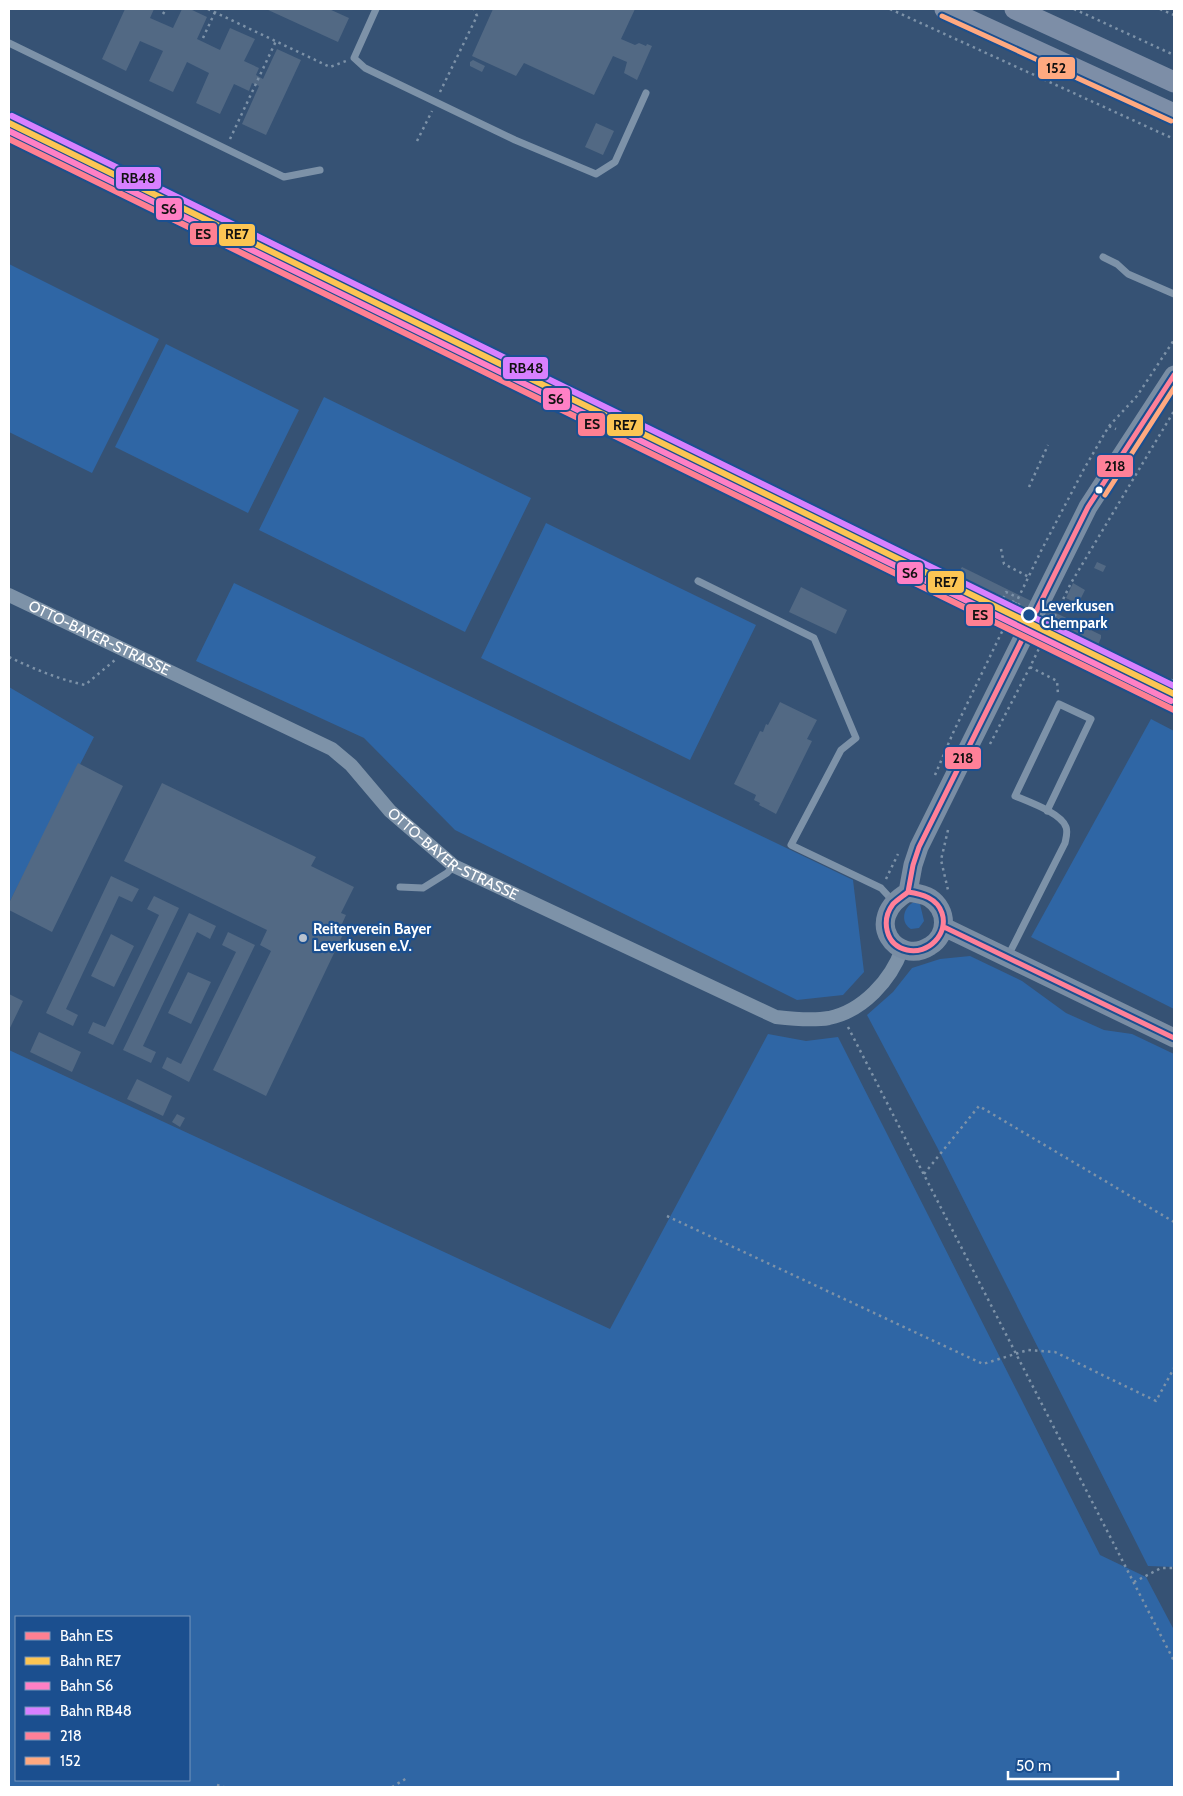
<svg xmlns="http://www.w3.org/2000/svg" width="1183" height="1796" font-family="Cabin,sans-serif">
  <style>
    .green { fill: #2f66a5; fill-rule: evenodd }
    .building { fill: #526984 }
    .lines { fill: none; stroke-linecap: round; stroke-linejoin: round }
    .path { stroke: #7d92a8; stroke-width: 2.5; stroke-dasharray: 2.5 4; stroke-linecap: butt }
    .lane { stroke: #7d92a8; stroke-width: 7 }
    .street { stroke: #7d92a8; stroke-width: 14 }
    .secondary { stroke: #798da4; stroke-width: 19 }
    .primary { stroke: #7d8ea7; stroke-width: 21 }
    .bus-1-casing { stroke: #1b4f8f; stroke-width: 9 }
    .bus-2-casing { stroke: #1b4f8f; stroke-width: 9 }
    .bus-1 { stroke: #ff8098; stroke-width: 5 }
    .bus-2 { stroke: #ffa980; stroke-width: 5 }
    .rail-1-casing { stroke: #1b4f8f; stroke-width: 10 }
    .rail-2-casing { stroke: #1b4f8f; stroke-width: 10 }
    .rail-3-casing { stroke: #1b4f8f; stroke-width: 10 }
    .rail-4-casing { stroke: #1b4f8f; stroke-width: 10 }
    .rail-1 { stroke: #ff8092; stroke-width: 6 }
    .rail-2 { stroke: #fcc553; stroke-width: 6 }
    .rail-3 { stroke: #ff80c5; stroke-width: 6 }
    .rail-4 { stroke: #d880ff; stroke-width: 6 }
    .bus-dot { fill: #fff; stroke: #1b4f8f; stroke-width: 2 }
    .stop-dot { fill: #1b4f8f; stroke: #fff; stroke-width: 2.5 }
    .poi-dot { fill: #b9c2ce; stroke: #1b4f8f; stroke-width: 2 }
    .labels { text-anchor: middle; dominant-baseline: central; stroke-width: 4.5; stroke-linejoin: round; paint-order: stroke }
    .stop-label { font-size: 15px; font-weight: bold; fill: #fff; stroke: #1b4f8f; text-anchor: start }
    .street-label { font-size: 15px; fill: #fff; stroke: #1b4f8f }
    .poi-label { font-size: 15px; font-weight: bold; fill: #fff; stroke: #1b4f8f; text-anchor: start }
    .line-badge { stroke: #1b4f8f; stroke-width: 2 }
    .pale-badge-label { font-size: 14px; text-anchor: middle; font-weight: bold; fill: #111 }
  </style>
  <rect width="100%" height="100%" fill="#365274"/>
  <!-- green -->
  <path class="green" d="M9,264l150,75 -67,134 -83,-41z
    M166,344l133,66 -51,103 -133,-66z
    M324,397l207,101 -66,134 -206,-102z
    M546,523l210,102 -66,135 -209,-102z
    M234,583l619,297 11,92 -21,23 -46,5 -342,-170 -91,-92 -168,-77z
    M9,687l85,50 -85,166z
    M1151,719l23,12v278l-143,-72z
    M914,902l6,2 4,17 -5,7 -8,1c-11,-6 -8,-22 3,-27z
    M970,956l52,25 44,32 38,17 28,4 42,20v513l-26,-1 -211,-419 -70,-132 26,-23 19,-24 28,-9z
    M768,1034l38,7 32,-4 262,518 46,22 28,53v157h-1165v-737l601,279zM16,1617h173v163h-173z"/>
  <!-- building -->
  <path class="building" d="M125,9h29l-4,9 23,10 9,-19h8l17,8 -10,22 23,11 10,-22 25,11 -11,22 15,7 -3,7 7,4 14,-30 24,11 -35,75 -24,-11 17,-38 -7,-3 -3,8 -15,-7 -14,30 -24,-11 13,-30 -22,-11 -14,30 -24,-11 14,-30 -23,-10 -14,30 -24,-12z
    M266,9h63l20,9 -11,24z
    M493,9h142l-14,30 14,6 4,-2 7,3 1,-2 5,2 -15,34 -13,-7 3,-11 -14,-6 -19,39 -70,-32 -8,13 -44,-20z
    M473,60l12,6 -3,6 -12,-6v-4z
    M596,123l18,8 -11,24 -18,-8z
    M1097,562l9,4 -3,6 -9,-4z
    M962,567l139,68v3l-5,11 -3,2 -57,-30 -82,-39v-3z
    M1073,583l12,7 -7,14 -12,-6z
    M801,587l46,23 -11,24 -47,-22z
    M780,702l37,18 -10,19 5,2 -36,73 -17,-9 1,-2 -6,-3 2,-5 -22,-11 26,-53 3,1 3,-8 2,1z
    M78,763l45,23 -71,146 -43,-22v-7z
    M162,783l154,74 -5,9 43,21 -13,26 5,2 -5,11 5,2 -80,168 -53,-26 58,-119 -11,-6 7,-15 -143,-69z
    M111,876l28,13 -7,13 -13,-6 -53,113 12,6 -5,11 -27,-13z
    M154,896l25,12 -66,137 -25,-12 5,-11 12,5 54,-112 -12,-6z
    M189,913l27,13 -6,13 -13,-7 -54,114 13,6 -5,11 -28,-13z
    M228,932l27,13 -66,137 -27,-14 5,-11 14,7 55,-112 -14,-7z
    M111,934l23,12 -20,41 -23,-11z
    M188,972l23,10 -20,42 -23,-11z
    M9,994l14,7 -14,29z
    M39,1032l42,20 -9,20 -42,-20z
    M137,1079l35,17 -9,20 -36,-17z
    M177,1114l8,4 -5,9 -8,-5z"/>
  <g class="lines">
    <!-- path -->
    <path class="path" d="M208,9l122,58 16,-6
      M890,9l284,130
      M1074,9l100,46
      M1160,9l14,6
      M163,14l3,-5
      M203,38l12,-26
      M440,92l37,-76 -3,-7
      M230,139l46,-98
      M417,141l15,-30
      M1109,426l7,3
      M1029,487l19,-42
      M1001,549l3,15 25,13
      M990,592l13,6
      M1012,601l8,4
      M1014,609l-13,-6 5,-11 13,6
      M1052,622l20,10
      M9,657c25,12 49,22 76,28l30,-25
      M1030,667l27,14 1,13
      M1171,680l3,1
      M990,744l40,-77 41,-84 103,-172
      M935,775l18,-42 88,-182 43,-82 25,-43 28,-30 37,-56
      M948,830l-7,30 7,30
      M886,879l12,-25
      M848,1027l326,634
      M924,1174l55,-68 195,116
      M667,1216l316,148 45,-14 27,2 101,49 18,-33
      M1134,1582l27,-14h13
      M217,1785l7,2
      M392,1787l15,-9"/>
    <!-- lane -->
    <path class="lane" d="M376,9l-22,49 11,10 150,72 81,34 19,-12 31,-69
      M9,43l275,134 36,-7
      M1103,257l14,7 11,10 46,20
      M698,581l116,57 42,100 -15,12 -50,95 90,43 12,13
      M400,887l23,1 24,-15 7,-7
      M1008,956l57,-113c1,-5 3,-11 1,-16 -5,-14 -37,-25 -51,-31l44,-92 32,15 -44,92"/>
    <!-- street -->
    <path class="street" id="s1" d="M9,595l323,154 19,16 39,46 64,55 322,151c17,2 36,4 53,1 34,-7 62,-38 73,-69"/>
    <!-- secondary -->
    <path class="secondary" d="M908,892l5,-27 6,-18 169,-340 86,-132
      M908,892c7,1 16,2 22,6 18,12 18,37 0,48 -32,21 -70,-26 -22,-54z
      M944,927l230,111"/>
    <!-- primary -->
    <path class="primary" d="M945,9l229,105
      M1015,9l159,73"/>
    <defs>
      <path id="bus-1" d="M908,892l5,-27 6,-18 169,-340 86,-132
        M908,892c14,2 29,6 34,21 7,21 -14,42 -35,37 -22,-5 -26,-30 -14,-46 4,-4 10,-8 15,-12z
        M944,927l230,111"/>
      <path id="bus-2" d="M942,16l229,105
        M1105,495l69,-107"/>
    </defs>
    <!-- bus-1 casing -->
    <use href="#bus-1" class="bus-1-casing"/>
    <!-- bus-2 casing -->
    <use href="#bus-2" class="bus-2-casing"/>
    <!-- bus-1 -->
    <use href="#bus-1" class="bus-1"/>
    <!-- bus-2 -->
    <use href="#bus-2" class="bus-2"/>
    <defs>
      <path id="rail-1" d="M9,139l1165,571"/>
      <path id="rail-2" d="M9,123l1165,571"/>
      <path id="rail-3" d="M9,131l1162,570"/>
      <path id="rail-4" d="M12,116l1162,570"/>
    </defs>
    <!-- rail-1 casing -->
    <use href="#rail-1" class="rail-1-casing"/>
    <!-- rail-2 casing -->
    <use href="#rail-2" class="rail-2-casing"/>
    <!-- rail-3 casing -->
    <use href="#rail-3" class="rail-3-casing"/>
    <!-- rail-4 casing -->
    <use href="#rail-4" class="rail-4-casing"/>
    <!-- rail-1 -->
    <use href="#rail-1" class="rail-1"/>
    <!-- rail-2 -->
    <use href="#rail-2" class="rail-2"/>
    <!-- rail-3 -->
    <use href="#rail-3" class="rail-3"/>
    <!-- rail-4 -->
    <use href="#rail-4" class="rail-4"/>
  </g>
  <!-- markers -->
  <circle class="bus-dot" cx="1099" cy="490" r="4.5"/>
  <circle class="stop-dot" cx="1029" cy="615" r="7"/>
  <circle class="poi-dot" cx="303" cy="938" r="5"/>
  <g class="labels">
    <!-- stop labels -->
    <g class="stop-label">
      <text x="1041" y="606">Leverkusen<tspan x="1041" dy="17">Chempark</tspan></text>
    </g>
    <!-- street labels -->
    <g class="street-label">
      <text stroke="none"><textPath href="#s1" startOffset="100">OTTO-BAYER-STRASSE</textPath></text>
      <text stroke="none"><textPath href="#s1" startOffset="520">OTTO-BAYER-STRASSE</textPath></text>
    </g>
    <!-- poi labels -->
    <g class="poi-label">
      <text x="313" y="929">Reiterverein Bayer<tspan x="313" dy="17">Leverkusen e.V.</tspan></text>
    </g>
  </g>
  <g class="line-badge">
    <rect x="1037" y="56" width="39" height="24" rx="5" fill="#ffa980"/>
    <rect x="115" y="166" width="47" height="24" rx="5" fill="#d880ff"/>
    <rect x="155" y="197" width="28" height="24" rx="5" fill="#ff80c5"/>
    <rect x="189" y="222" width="29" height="24" rx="5" fill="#ff8092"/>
    <rect x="218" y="223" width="38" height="24" rx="5" fill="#fcc553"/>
    <rect x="502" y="356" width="47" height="24" rx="5" fill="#d880ff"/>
    <rect x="542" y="387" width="29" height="24" rx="5" fill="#ff80c5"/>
    <rect x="577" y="412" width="29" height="25" rx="5" fill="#ff8092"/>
    <rect x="606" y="413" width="38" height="24" rx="5" fill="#fcc553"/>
    <rect x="1096" y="454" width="38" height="24" rx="5" fill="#ff8098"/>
    <rect x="896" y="561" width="28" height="24" rx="5" fill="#ff80c5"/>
    <rect x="927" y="570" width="38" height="24" rx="5" fill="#fcc553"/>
    <rect x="965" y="603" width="29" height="24" rx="5" fill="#ff8092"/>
    <rect x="944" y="746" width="38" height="24" rx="5" fill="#ff8098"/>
  </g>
  <g class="pale-badge-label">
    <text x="1056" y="73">152</text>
    <text x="138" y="183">RB48</text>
    <text x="169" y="214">S6</text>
    <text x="203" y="239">ES</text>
    <text x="237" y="239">RE7</text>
    <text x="526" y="373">RB48</text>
    <text x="556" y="404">S6</text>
    <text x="592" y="429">ES</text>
    <text x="625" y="430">RE7</text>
    <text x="1115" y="471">218</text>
    <text x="910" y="578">S6</text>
    <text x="946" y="587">RE7</text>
    <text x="980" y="620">ES</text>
    <text x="963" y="763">218</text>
  </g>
  <!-- border -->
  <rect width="1183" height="1796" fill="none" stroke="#ffffff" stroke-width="20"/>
  <!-- legend -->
  <rect x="15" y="1616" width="175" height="165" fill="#1b4f8f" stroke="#7695bc"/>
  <rect x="25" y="1632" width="25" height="8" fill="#ff8092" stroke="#7695bc"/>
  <text x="60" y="1641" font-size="15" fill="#ffffff">Bahn ES</text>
  <rect x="25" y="1657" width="25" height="8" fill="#fcc553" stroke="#7695bc"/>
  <text x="60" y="1666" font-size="15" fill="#ffffff">Bahn RE7</text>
  <rect x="25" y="1682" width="25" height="8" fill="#ff80c5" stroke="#7695bc"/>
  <text x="60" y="1691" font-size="15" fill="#ffffff">Bahn S6</text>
  <rect x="25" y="1707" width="25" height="8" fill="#d880ff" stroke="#7695bc"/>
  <text x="60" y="1716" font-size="15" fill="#ffffff">Bahn RB48</text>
  <rect x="25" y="1732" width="25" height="8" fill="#ff8098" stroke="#7695bc"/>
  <text x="60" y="1741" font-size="15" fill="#ffffff">218</text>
  <rect x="25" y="1757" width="25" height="8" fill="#ffa980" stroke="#7695bc"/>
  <text x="60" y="1766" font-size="15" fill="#ffffff">152</text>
  <!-- scale -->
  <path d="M1008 1771v8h110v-8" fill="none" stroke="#ffffff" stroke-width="2.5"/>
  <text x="1016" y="1771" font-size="15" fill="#ffffff" stroke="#1b4f8f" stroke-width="4" paint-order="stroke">50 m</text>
</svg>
